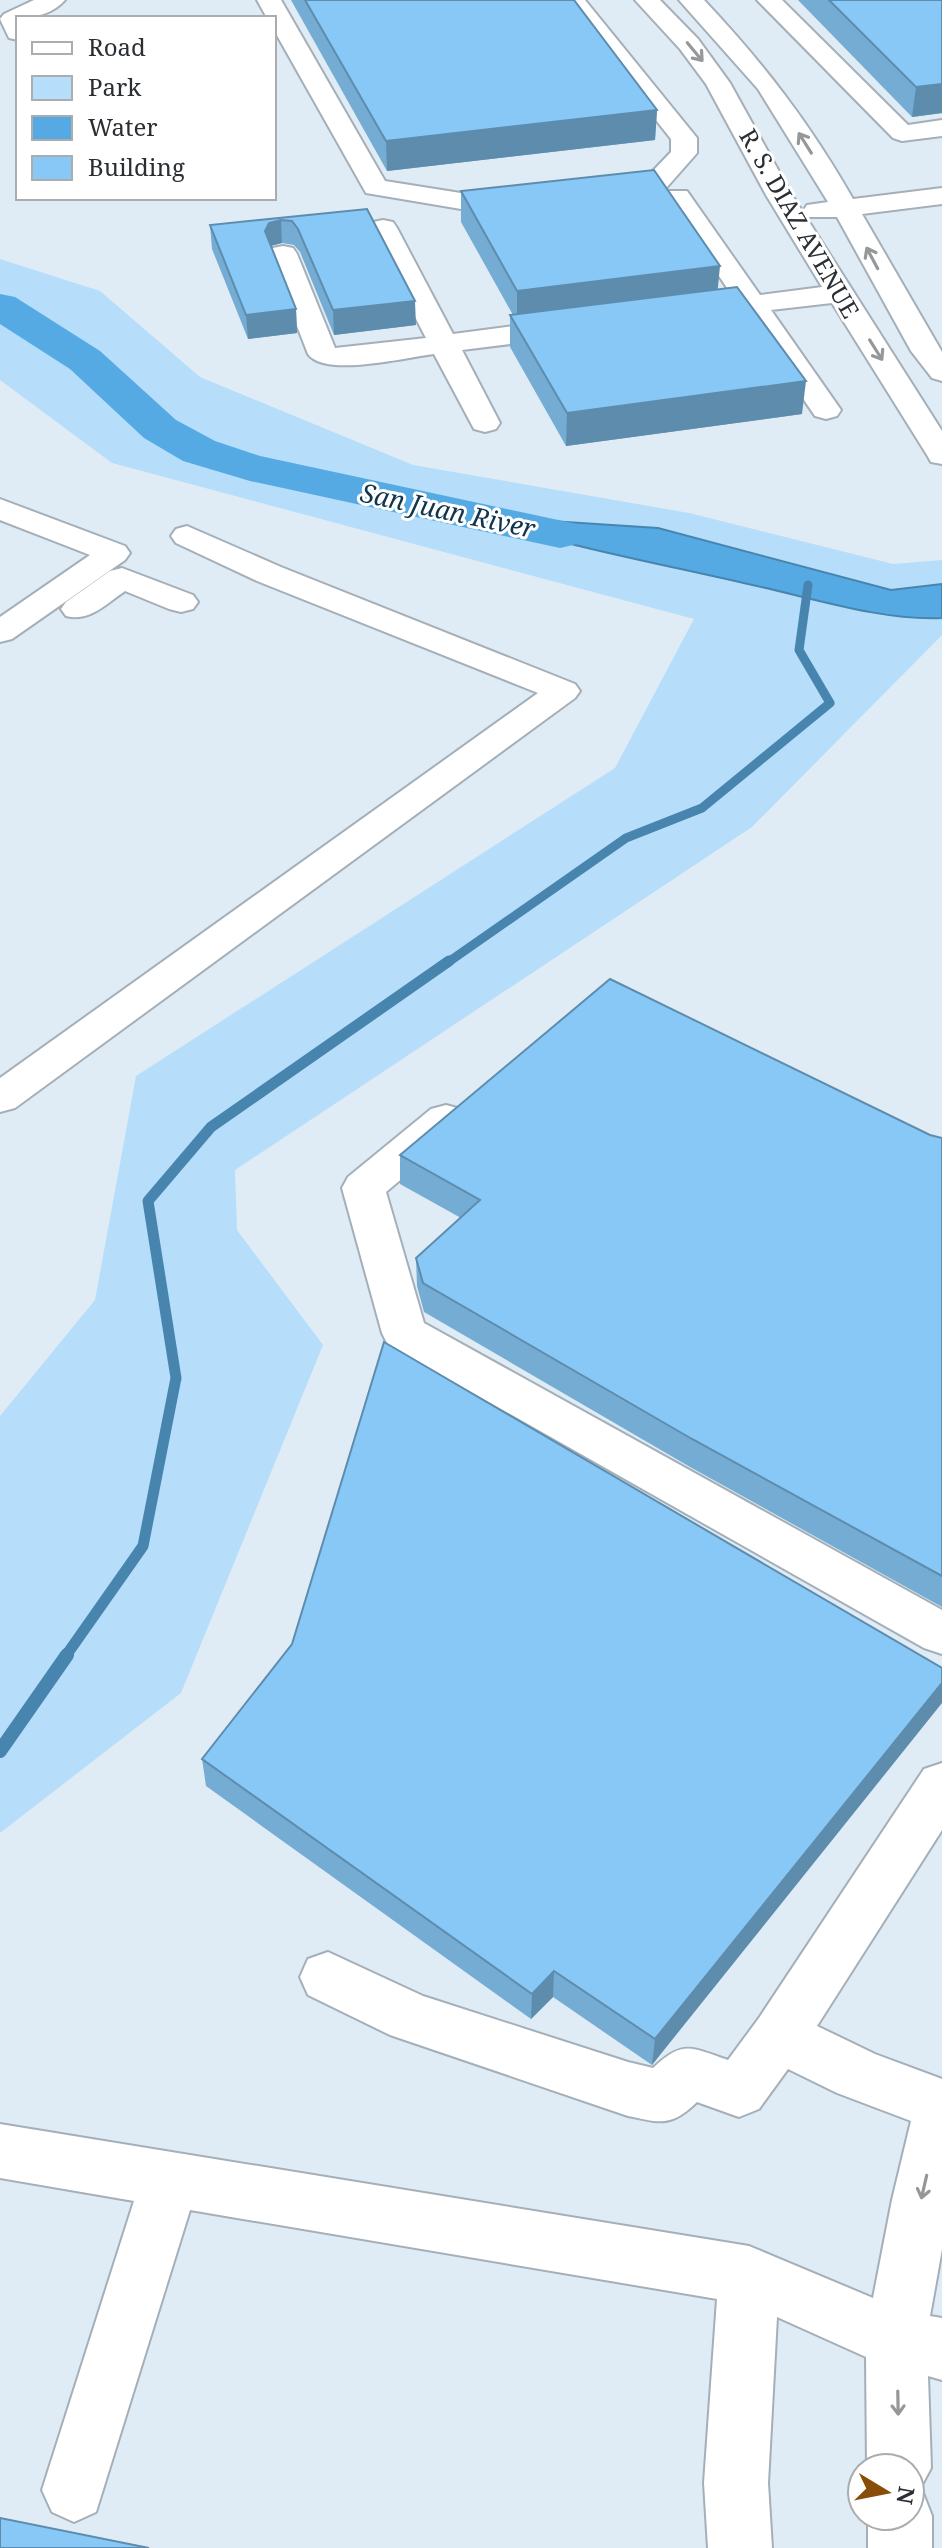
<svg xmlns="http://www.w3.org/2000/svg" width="942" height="2548" font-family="'Noto Serif',serif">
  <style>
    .green { fill: #b6ddfa }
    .water { fill: #55aae3; stroke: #4885ae; stroke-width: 2 }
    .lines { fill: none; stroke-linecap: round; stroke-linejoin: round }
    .stream-far2 { stroke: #4885ae; stroke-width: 9 }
    .stream-far1 { stroke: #4885ae; stroke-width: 11 }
    .stream { stroke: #4885ae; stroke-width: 14 }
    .river { fill: #55aae3; fill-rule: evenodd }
    .minor-casing { stroke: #a4afb8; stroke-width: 4 }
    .minor { fill: #fff; fill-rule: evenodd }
    .wall { fill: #74acd4 }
    .shaded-wall { fill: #5e8cad }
    .building { fill: #87c8f7; stroke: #5e8cad; stroke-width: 2 }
    .oneway { stroke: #959799 }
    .labels { text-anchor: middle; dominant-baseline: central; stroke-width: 6; stroke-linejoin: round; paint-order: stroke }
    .far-street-label { font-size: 24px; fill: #2b2f33; stroke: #fff }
    .far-water-label { font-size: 26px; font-style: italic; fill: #11354d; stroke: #fff }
  </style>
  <rect width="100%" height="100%" fill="#e0ecf5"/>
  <!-- green -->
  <path class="green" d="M0,259l100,32 100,86 213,88 276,48 204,51 49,-4v75l-190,192 -517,343 2,60 86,115 -142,348 -181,140v-417l95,-116 41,-224 479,-308 79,-149 -582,-156 -112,-83z"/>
  <!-- water -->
  <path class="water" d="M474,516l184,12 233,62 51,-6v34c-58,3 -127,-19 -185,-32 -94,-22 -191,-39 -283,-70z"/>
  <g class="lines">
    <!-- stream-far2 -->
    <path class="stream-far2" d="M447,963l179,-125 76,-30 128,-105 -31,-53 9,-65"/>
    <!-- stream-far1 -->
    <path class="stream-far1" d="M65,1657l78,-111 33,-168 -28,-177 63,-74 238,-166"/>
    <!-- stream -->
    <path class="stream" d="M0,1751l67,-96"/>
    <!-- river -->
    <path class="river" d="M0,294l15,3 85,54 76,69 39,21 45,15 317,68 6,10 -6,10 -17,4 -310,-67 -67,-20 -39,-23 -74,-69 -70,-45z"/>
    <defs>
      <path id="minor" d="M34,0h31c-11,13 -30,18 -47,18v22l-9,-2 -9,-19 4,-5z
        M257,0h24l104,181 82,13 53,-6 9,2 4,6 -4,6 -62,8 -101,-17 -92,-163v-12h-7z
        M561,0h24l112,138v15l-30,34 -67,9 -9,-2 -4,-6 4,-6 59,-8 21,-22v-13z
        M635,0h25l38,39 32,44 62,112 150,236v33l-11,-2 -4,-7 -95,-152 -61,7 70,100 -4,6 -11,3 -11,-3 -70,-102 -54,7 -10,-3 -4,-6 4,-6 53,-8 -69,-101 4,-6h18l73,104 62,-8 -56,-92 -60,-111 -26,-35z
        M679,0h25c60,64 105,122 149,199l89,-11v16l-80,10 80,138v29l-10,-3 -21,-27 -74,-134h-30l-4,-6 4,-6 21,-3 -70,-113z
        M757,0h25l126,125 34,-5v16l-40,5 -9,-3z
        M383,220l10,2 4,6 56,106 115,-15 10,3 4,6 -4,6 -10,3 -106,13 38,73 -4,6 -11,3 -11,-3 -40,-75c-27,3 -109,24 -126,0l-39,-100 4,-6 10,-2 10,2 4,6 38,94 91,-10 -57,-110 4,-6z
        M0,499l125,47 5,7 -5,7 -113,79 -12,3v-25l90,-62 -90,-35z
        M187,526l94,41 294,117 5,7 -5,7 -560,410 -15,4v-34l538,-385 -281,-112 -81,-38 -5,-7 5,-7z
        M122,568l71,27 5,7 -5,7 -12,3 -12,-3 -44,-18c-19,13 -35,31 -59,25l-5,-7 5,-7 44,-31z
        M446,1105l15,4 6,10 -6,10 -75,63 38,131 518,287v44l-18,-6 -536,-303 -6,-12 -40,-145 6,-11 83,-68z
        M942,1763v67l-125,196 58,28 67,25v170l-12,67 12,2v62l-14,-4 3,92 -13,24 5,1 9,23v32h-64v-32h42v-48h-43l-1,-111 -89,-40 -9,166 4,65h-64l-4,-65 13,-184 -527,-89 -94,302 -22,10 -22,-10 -10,-22 92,-289 -134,-23v-54l749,122 124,52 19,-98 19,-79 -74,-28 -49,-24 -29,40 -20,8 -42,-15c-26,25 -36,21 -69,14l-238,-81 -82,-40 -8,-18 8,-18 20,-7 95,44 205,66 25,6c31,-29 38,-20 75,-8l31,-42 165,-249z"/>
    </defs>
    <!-- minor casing -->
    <use href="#minor" class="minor-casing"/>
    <!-- minor -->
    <use href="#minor" class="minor"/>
  </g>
  <!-- wall -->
  <path class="wall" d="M291,0h283l83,110 -2,30 -268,31z
    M798,0h144v113l-30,4z
    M461,191l257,98 84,125 -236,32 -56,-99v-32h3l-52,-93z
    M367,209l49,116 -82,10 -34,-83 -6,-7 -12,-2 -11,3 25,63 1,24 -49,6 -36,-90 -2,-24z
    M930,1135l12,3v469l-252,-140 -266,-155 -7,-26 -1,-28 45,-40 -61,-34v-29z
    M942,1668l-290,397 -99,-68 -22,22 -325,-233 -4,-27z"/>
  <!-- shaded-wall -->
  <path class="shaded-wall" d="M942,84v29l-30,4 4,-30z
    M657,110l-2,30 -268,31 -1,-30z
    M281,220l1,23 -12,3 -5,-15 4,-8z
    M720,266l-3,31 -200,26v-32z
    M415,301l1,24 -82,10 -1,-25z
    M296,309l1,24 -49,6 -2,-24z
    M806,381l-4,33 -236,32 1,-33z
    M942,1683v20l-290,362 3,-26z
    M554,1971l-1,26 -22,22 1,-25z"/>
  <!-- building -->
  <path class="building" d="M305,0h269l83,110 -271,31z
    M829,0h113v84l-26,3z
    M654,170l66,96 -203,25 -56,-100z
    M367,209l48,92 -82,9 -35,-81 -6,-8 -11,-1 -12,3 -4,8 31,78 -50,6 -36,-90z
    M737,287l69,94 -239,32 -57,-98z
    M610,979l320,156 12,3v438l-250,-137 -269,-156 -7,-25 64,-58 -80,-45z
    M384,1342l558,326v15l-287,356 -101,-68 -22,23 -330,-235 90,-115z
    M0,2518l149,30h-149z"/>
  <!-- one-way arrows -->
  <defs><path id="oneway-shaft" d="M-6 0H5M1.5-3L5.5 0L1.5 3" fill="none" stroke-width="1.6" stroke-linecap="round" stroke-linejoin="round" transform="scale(2)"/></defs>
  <g class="oneway">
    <use href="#oneway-shaft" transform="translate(695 52) rotate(50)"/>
    <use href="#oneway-shaft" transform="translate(805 143) rotate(-122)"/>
    <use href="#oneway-shaft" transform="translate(872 258) rotate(-118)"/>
    <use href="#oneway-shaft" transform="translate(876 350) rotate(58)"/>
    <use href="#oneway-shaft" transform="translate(924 2187) rotate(103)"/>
    <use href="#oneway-shaft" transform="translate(898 2403) rotate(89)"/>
  </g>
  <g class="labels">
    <!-- far-street labels -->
    <g class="far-street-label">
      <text transform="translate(800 223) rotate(60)">R. S. DIAZ AVENUE</text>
    </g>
    <!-- far-water labels -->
    <g class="far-water-label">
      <text transform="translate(448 510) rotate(12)">San Juan River</text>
    </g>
  </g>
  <!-- legend -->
  <rect x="16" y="16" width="260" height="184" fill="#ffffff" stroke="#aaacad" stroke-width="2"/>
  <rect x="32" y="42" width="40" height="12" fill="#ffffff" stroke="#aaacad" stroke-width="2"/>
  <text x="88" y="56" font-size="24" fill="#2b2f33">Road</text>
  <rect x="32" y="76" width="40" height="24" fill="#b6ddfa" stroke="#aaacad" stroke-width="2"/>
  <text x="88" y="96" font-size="24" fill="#2b2f33">Park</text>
  <rect x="32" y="116" width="40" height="24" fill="#55aae3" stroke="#aaacad" stroke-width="2"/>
  <text x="88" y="136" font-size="24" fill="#2b2f33">Water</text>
  <rect x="32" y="156" width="40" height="24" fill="#87c8f7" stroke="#aaacad" stroke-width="2"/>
  <text x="88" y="176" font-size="24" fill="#2b2f33">Building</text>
  <!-- north arrow -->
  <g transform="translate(886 2492) rotate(100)"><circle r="38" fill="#ffffff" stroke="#aaacad" stroke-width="2"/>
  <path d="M0-6L14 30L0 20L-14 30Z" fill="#884d08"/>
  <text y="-12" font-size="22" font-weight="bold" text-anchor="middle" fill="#2b2f33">N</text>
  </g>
</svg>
